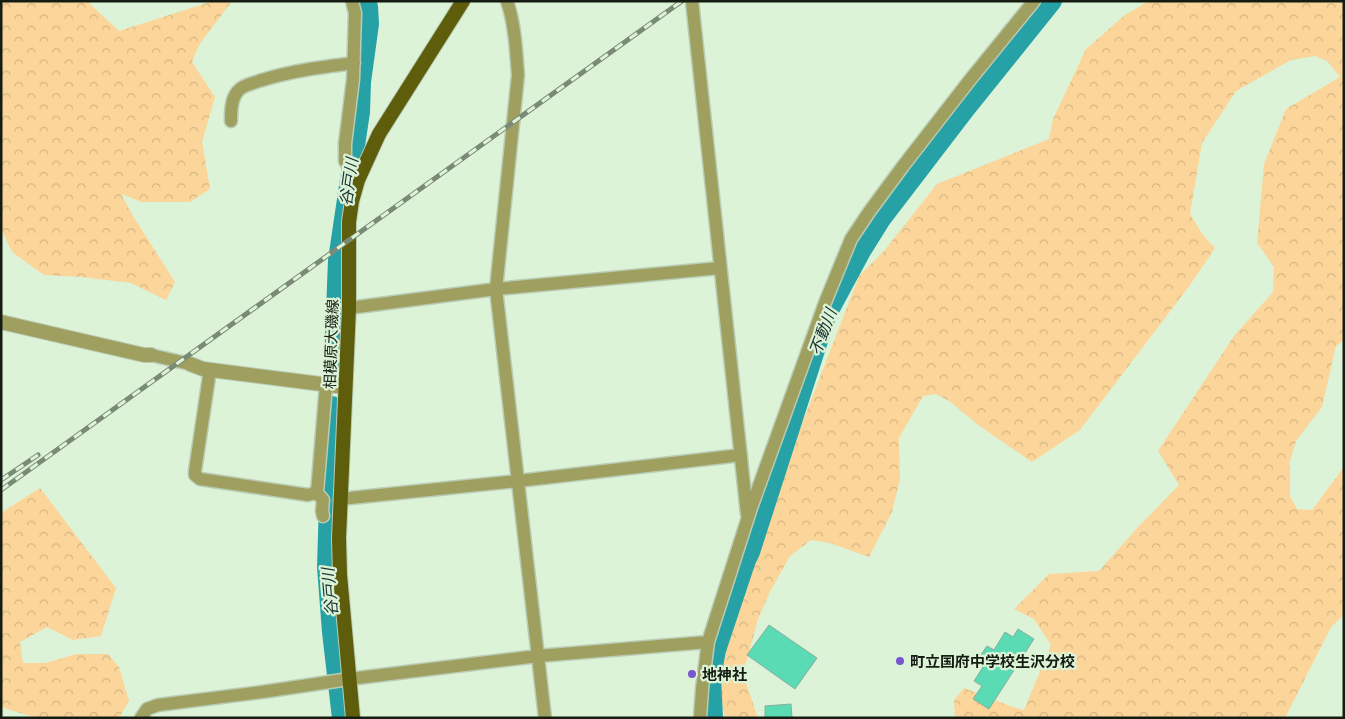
<svg xmlns="http://www.w3.org/2000/svg" width="1345" height="719" font-family="'Public Sans','Noto Sans JP',sans-serif">
  <style>
    .forest { fill: url(#forest-crowns) }
    .lines { fill: none; stroke-linecap: round; stroke-linejoin: round }
    .river { stroke: #26a2a7; stroke-width: 20 }
    .building { fill: #5bdbb3; stroke: #89ac9e }
    .minor-casing { stroke: #b9ccb4; stroke-width: 15 }
    .tertiary-casing { stroke: #b9ccb4; stroke-width: 16 }
    .primary-casing { stroke: #b9ccb4; stroke-width: 16 }
    .minor { stroke: #9f9f60; stroke-width: 12 }
    .tertiary { stroke: #9f9f60; stroke-width: 14 }
    .primary { stroke: #5e5d0c; stroke-width: 14 }
    .rail-casing { stroke: #7b8a77; stroke-width: 5 }
    .rail { stroke: #ddf3d7; stroke-width: 3; stroke-dasharray: 9; stroke-linecap: butt }
    .poi-dot { fill: #7557d0; stroke: #ddf3d7; stroke-width: 2 }
    .labels { text-anchor: middle; dominant-baseline: central; stroke-width: 4.5; stroke-linejoin: round; paint-order: stroke }
    .street-label { font-size: 15px; fill: #151d13; stroke: #ddf3d7 }
    .poi-label { font-size: 15px; font-weight: bold; fill: #151d13; stroke: #ddf3d7; text-anchor: start }
    .water-label { font-size: 16px; font-style: italic; fill: #163031; stroke: #ddf3d7 }
  </style>
  <defs>
    <pattern id="forest-crowns" width="20" height="18" patternUnits="userSpaceOnUse" patternTransform="scale(1.25)"><rect width="20" height="18" fill="#fbd599"/><path d="M2 6a3 3 0 1 1 6 0M12 15a3 3 0 1 1 6 0" fill="none" stroke="#d6b683"/></pattern>
  </defs>
  <rect width="100%" height="100%" fill="#ddf3d7"/>
  <!-- forest -->
  <path class="forest" d="M1,1h86l32,30 94,-30h19l-33,44 -7,17 23,35 -13,45 8,47 -20,13h-48l-21,-8 12,22 42,66 -9,18 -35,-17 -50,-6 -37,-2 -32,-23 -11,-24z
    M1149,1h195v339l-8,6 -14,61 -26,34 -6,20v35l7,13 15,1 32,-43v148l-13,12 -46,91h-330l-1,-18 10,-12 49,19 11,3 27,-65 -17,-26 -20,-10 35,-35 50,-3 40,-45 40,-41 -21,-34 76,-115 39,-44 1,-25 -17,-24 7,-79 22,-55 54,-32 -13,-16 -12,-5 -24,4 -55,31 -34,52 -12,71 13,21 12,13 -25,37 -110,145 -48,32 -51,-35 -32,-26 -13,-7 -13,2 -24,42 1,41 -8,33 -23,45 -39,-14 -19,-3 -21,16 -20,36 -12,27 -15,55 15,44h-33l-6,-26 10,-64 52,-150 78,-202 25,-25 53,-67 112,-45 4,-20 33,-70 39,-34z
    M40,488l76,100 -15,48 -28,4 -26,-13 -27,15 3,21h22l32,-9h31l11,13 10,34 -10,17h-86l-3,-2 -29,-9v-194z"/>
  <g class="lines">
    <!-- river -->
    <path class="river" d="M334,363l4,-103 22,-148 1,-30 8,-58 -1,-17 -2,-6
      M332,406l-5,161 5,65 10,86
      M713,718l-2,-41 5,-27 30,-90 4,-8 76,-236 35,-65 20,-32 85,-111 86,-107"/>
  </g>
  <!-- building -->
  <path class="building" d="M769,625l48,33 -22,31 -48,-34z
    M1018,629l16,10 -45,70 -16,-10 9,-13 -8,-5 9,-14 -7,-5 11,-16 7,4 11,-18 8,5z
    M791,704l1,14h-27v-12z"/>
  <g class="lines">
    <defs>
      <path id="minor" d="M352,1l3,12 -2,66 -8,65v17l13,19
        M507,1c8,24 9,49 11,74l-22,214 49,429
        M692,1l55,513
        M231,121c0,-10 0,-22 7,-30 5,-6 13,-7 21,-10 31,-10 63,-14 95,-18
        M349,308l147,-19 224,-21
        M151,355l39,9
        M210,370l-15,101v4l5,4 108,16 4,-1 5,-3
        M340,499l178,-18 223,-26
        M323,516l-1,-5 1,-11 -6,-7 9,-108
        M141,718l6,-9 11,-4 104,-13 87,-13 189,-23 170,-14
        M700,718l2,-29 6,-47 43,-134 75,-208 25,-61 18,-27 34,-46 66,-85 65,-80"/>
      <path id="tertiary" d="M1,322l143,33h7
        M190,364l13,5 142,18"/>
      <path id="primary" d="M353,718l-13,-143 -1,-37 10,-230v-86l3,-21 6,-21 21,-46 84,-133"/>
    </defs>
    <!-- minor casing -->
    <use href="#minor" class="minor-casing"/>
    <!-- tertiary casing -->
    <use href="#tertiary" class="tertiary-casing"/>
    <!-- primary casing -->
    <use href="#primary" class="primary-casing"/>
    <!-- minor -->
    <use href="#minor" class="minor"/>
    <!-- tertiary -->
    <use href="#tertiary" class="tertiary"/>
    <!-- primary -->
    <use href="#primary" class="primary"/>
    <defs>
      <path id="rail" d="M1,480l37,-25
        M1,490l681,-489"/>
    </defs>
    <!-- rail casing -->
    <use href="#rail" class="rail-casing"/>
    <!-- rail -->
    <use href="#rail" class="rail"/>
  </g>
  <!-- markers -->
  <g class="poi-dot">
    <circle cx="900" cy="661" r="5"/>
    <circle cx="692" cy="674" r="5"/>
  </g>
  <g class="labels">
    <!-- street labels -->
    <g class="street-label">
      <text transform="translate(331 344) rotate(-88)">相模原大磯線</text>
    </g>
    <!-- poi labels -->
    <g class="poi-label">
      <text x="910" y="661">町立国府中学校生沢分校</text>
      <text x="702" y="674">地神社</text>
    </g>
    <!-- water labels -->
    <g class="water-label">
      <text transform="translate(349 182) rotate(-82)">谷戸川</text>
      <text transform="translate(823 332) rotate(-69)">不動川</text>
      <text transform="translate(330 592) rotate(-95)">谷戸川</text>
    </g>
  </g>
  <!-- border -->
  <rect width="1345" height="719" fill="none" stroke="#151d13" stroke-width="5"/>
</svg>
